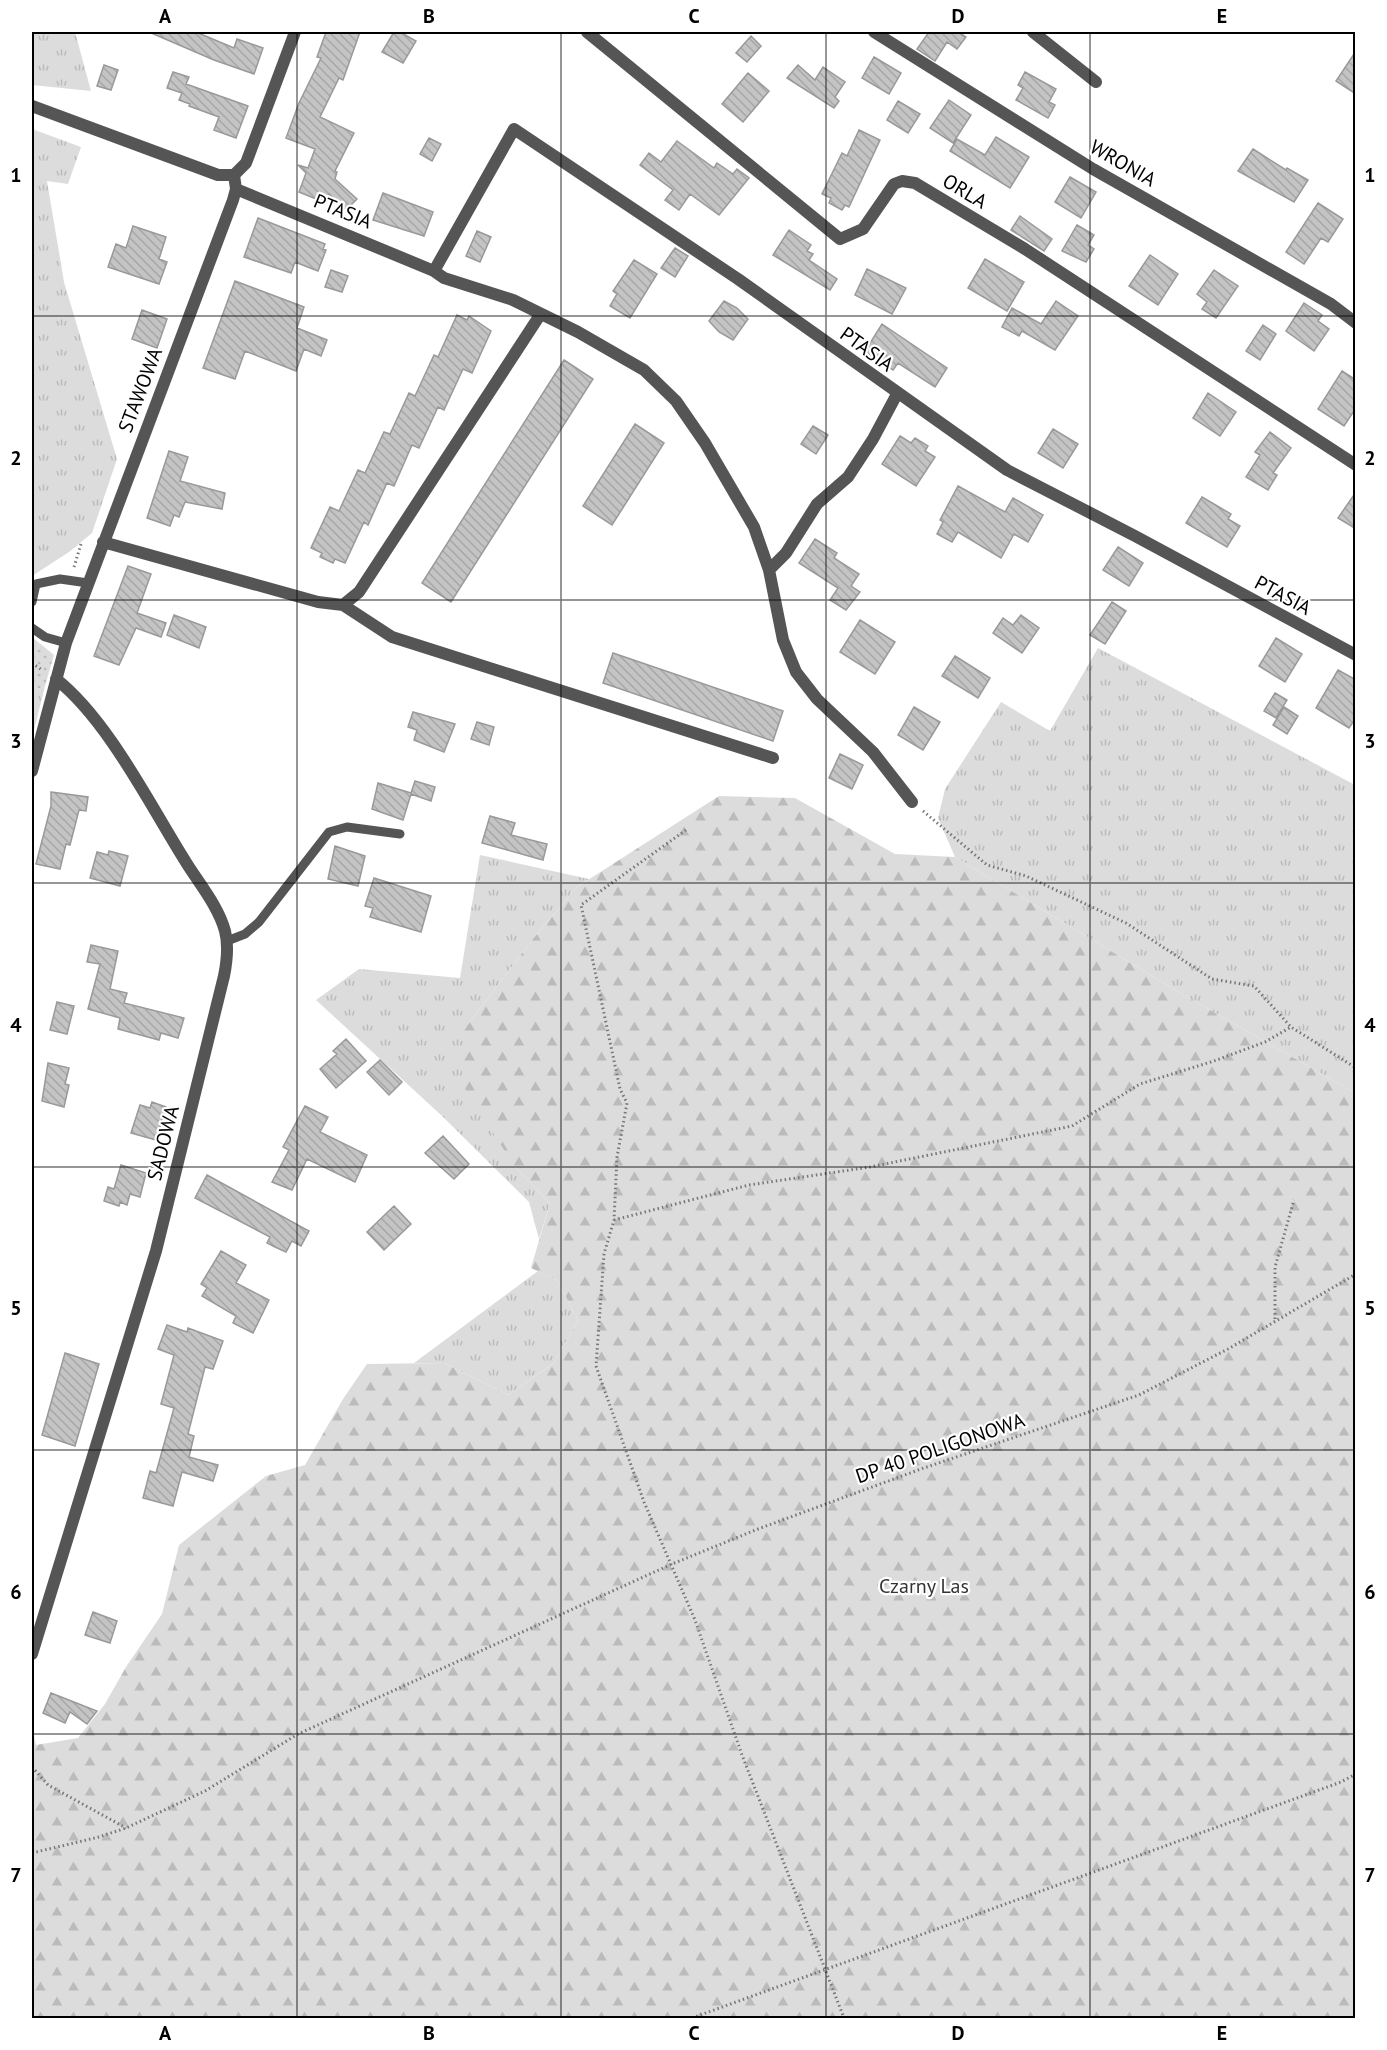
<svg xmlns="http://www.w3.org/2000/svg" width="1387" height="2050" font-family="'PT Sans',sans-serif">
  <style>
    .grass { fill: url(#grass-tufts) }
    .forest { fill: url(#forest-firs) }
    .park { fill: url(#park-dots) }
    .building { fill: url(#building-back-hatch); stroke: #999; stroke-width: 1.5 }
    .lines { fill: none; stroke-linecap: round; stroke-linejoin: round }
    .path { stroke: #777; stroke-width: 3; stroke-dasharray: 1.5 3; stroke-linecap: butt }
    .service { stroke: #555; stroke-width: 9 }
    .minor { stroke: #555; stroke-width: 12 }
    .grid { fill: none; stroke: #000; stroke-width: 1.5; stroke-opacity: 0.55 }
    .labels { text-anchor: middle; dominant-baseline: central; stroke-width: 4.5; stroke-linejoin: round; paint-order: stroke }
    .street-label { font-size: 20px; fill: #000; stroke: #fff }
    .park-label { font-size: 20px; fill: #333; stroke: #fff }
    .neatline { fill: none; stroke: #000; stroke-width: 2 }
    .grid-label { font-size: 20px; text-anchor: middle; font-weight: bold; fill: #000 }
  </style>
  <defs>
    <pattern id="grass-tufts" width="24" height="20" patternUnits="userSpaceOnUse" patternTransform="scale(1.5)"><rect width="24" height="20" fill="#dcdcdc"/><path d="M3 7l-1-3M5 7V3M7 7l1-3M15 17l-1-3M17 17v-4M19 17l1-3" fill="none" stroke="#bbb"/></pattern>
    <pattern id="forest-firs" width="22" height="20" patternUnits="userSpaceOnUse" patternTransform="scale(1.5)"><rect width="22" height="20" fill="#dcdcdc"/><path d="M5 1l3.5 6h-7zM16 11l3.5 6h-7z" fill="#bbb"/></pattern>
    <pattern id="park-dots" width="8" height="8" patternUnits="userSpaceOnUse" patternTransform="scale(1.5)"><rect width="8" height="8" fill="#dcdcdc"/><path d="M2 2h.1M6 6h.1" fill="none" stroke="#bbb" stroke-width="1.8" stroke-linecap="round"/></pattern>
    <pattern id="building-back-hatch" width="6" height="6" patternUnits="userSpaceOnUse" patternTransform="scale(1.5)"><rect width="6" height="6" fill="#c4c4c4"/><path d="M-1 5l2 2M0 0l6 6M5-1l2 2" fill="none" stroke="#a7a7a7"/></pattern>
  </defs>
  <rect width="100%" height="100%" fill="#fff"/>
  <!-- grass -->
  <path class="grass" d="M32,32h43l16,59 -59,-6z
    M32,129l49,18 -13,37 -21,-3 17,101 53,177 -25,74 -23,19 -37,24z
    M1098,648l257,137v308l-178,-102 -222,-134 -17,-39 7,-29 56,-87 49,29z
    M45,686l-13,52v-46z
    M480,855l109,24 -12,8 -45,53 -69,91 52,136 35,36 -11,36 -10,-37 -88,-87 -125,-115 43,-31 101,9z
    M538,1271l19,9 21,40 -24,43 -46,32 -64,-32h-30z"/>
  <!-- forest -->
  <path class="forest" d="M719,796l76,2 100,56 60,3 222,134 178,102v925h-1323v-290l4,17 42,-7 27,-34 21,-37 36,-53 17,-69 87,-69 39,-11 38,-66 24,-35 77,-1 64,32 46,-32 24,-43 -21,-40 -26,-12 19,-65 -35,-36 -53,-83 1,-53 69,-91 45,-53z"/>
  <!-- park -->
  <path class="park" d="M32,637l22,18 -9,31 -13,6z"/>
  <!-- building -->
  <path class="building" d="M149,32h47l38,16 3,-9 26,9 -9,26 -40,-14z
    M326,32h34l-17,48 -4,-2 -19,39 34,16 -19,38 2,1 -2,7 22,20 -11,11 -17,-16 -3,9 -27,-11 7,-19 -8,-8 10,3 7,-19 -29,-11 13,-35 22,-45 -4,-1z
    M394,32h6l16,9 -13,22 -21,-11z
    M929,32h29l8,5 -9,12 -10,-7 -12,19 -18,-12z
    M751,36l10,10 -14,16 -11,-9z
    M1356,51v43l-20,-13z
    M874,57l27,16 -12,21 -27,-16z
    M104,65l14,5 -7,20 -14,-4z
    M798,65l17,15 8,-13 22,15 -10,15 4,4 -5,7 -47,-30z
    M173,72l16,5 -3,7 62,22 -12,32 -22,-8 5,-13 -30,-11 1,-2 -11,-4 3,-7 -15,-5z
    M1025,72l31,17 -7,13 6,3 -7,13 -32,-18 7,-12 -5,-3z
    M748,73l21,18 -26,31 -21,-18z
    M949,100l22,15 -18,28 -23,-15z
    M898,101l22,13 -12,19 -21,-13z
    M859,130l21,10 -31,67 -4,-2 -3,5 -13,-7 2,-5 -9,-4 20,-41 5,3z
    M996,137l33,20 -19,31 -60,-37 7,-12 28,16z
    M429,138l12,6 -9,17 -12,-7z
    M677,141l37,27 3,-5 16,11 4,-5 12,9 -30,37 -29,-21 -11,16 -14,-10 8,-10 -33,-25 9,-12 12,9z
    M1253,149l33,21 1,-2 21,12 -14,22 -56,-31z
    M1070,177l26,15 -15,26 -26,-16z
    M383,193l50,19 -9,24 -51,-16z
    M1318,203l25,16 -15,23 -7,-4 -17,26 -18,-12z
    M1020,216l32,23 -8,12 -33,-21z
    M258,218l67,26 -2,5 3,1 -8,21 -23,-9 -4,11 -47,-16z
    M1077,225l17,10 -6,10 6,4 -8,13 -24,-11z
    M133,226l33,11 -7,22 8,3 -8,22 -51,-17 8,-23 10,4z
    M789,230l22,15 -4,6 6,3 -4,6 28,19 -7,11 -57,-35z
    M477,231l14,6 -11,25 -14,-6z
    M675,248l13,8 -13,21 -14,-9z
    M1150,255l28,19 -20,31 -29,-19z
    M985,259l39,23 -17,29 -39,-23z
    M634,260l23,14 -27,44 -20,-12 7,-12 -4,-3z
    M867,269l39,19 -14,26 -37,-19z
    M331,270l17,6 -6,16 -17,-5z
    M1214,270l24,16 -22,32 -14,-9 5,-7 -10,-8z
    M235,281l69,26 -7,21 30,12 -6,16 -17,-7 -8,22 -51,-20 -10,28 -32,-11z
    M724,301l13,7 11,11 -15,21 -14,-8 -10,-11z
    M1056,301l22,15 -23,34 -33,-19 -3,5 -17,-9 10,-19 29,16z
    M1304,303l18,12 -4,6 11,8 -15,22 -28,-20z
    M142,310l25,9 -10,29 -25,-9z
    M457,315l10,5 2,-4 22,15 -19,42 -9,-4 -19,41 -6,-3 -19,41 -7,-3 -18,41 -7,-3 -19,42 -4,-3 -19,41 -10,-4 -2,4 -13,-6 2,-4 -11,-5 19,-41 9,4 19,-41 7,3 19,-41 6,2 19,-41 6,3 19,-41 4,2z
    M882,324l65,44 -12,19 -37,-24 -5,7 -28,-19z
    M1263,325l13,9 -16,26 -14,-9z
    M564,360l29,19 -142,223 -29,-19z
    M1342,371l14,9v28l-12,18 -26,-17z
    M1208,393l28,19 -16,24 -27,-18z
    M635,424l29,19 -52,82 -29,-19z
    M813,426l15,9 -12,19 -15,-10z
    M1053,429l25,15 -15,24 -25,-15z
    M1270,432l21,16 -18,25 4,2 -9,15 -22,-13 14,-22 -5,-3z
    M900,436l11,7 4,-5 13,8 -3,5 10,6 -19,29 -34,-22z
    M169,451l19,6 -8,24 45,12 -3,16 -37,-7 -6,15 -5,-2 -4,11 -23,-8z
    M958,486l47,26 8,-14 30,17 -15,27 -14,-8 -13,24 -43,-26 -6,10 -15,-8 6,-12 -3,-2z
    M1356,492v37l-18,-11z
    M1202,497l29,17 -3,5 12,7 -13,21 -41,-24z
    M815,539l22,14 -3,5 25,16 -8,12 9,6 -14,18 -16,-10 8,-12 -39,-25z
    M1118,547l25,16 -14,23 -26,-16z
    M128,566l23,8 -14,39 29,10 -5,14 -25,-9 -17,37 -25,-9z
    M1112,602l14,9 -21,33 -15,-9z
    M174,615l32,12 -7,21 -32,-13z
    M1021,615l18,13 -17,25 -29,-20 10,-15 10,7z
    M860,620l35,22 -20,32 -35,-22z
    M1276,638l26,16 -17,28 -26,-16z
    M613,653l170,58 -10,30 -170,-58z
    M955,656l35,22 -12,20 -36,-22z
    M1338,670l18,10v38l-7,10 -33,-20z
    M1275,693l12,7 -11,18 -12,-7z
    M914,707l26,15 -17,28 -25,-15z
    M1284,707l14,9 -11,18 -14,-9z
    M413,712l42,12 -11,28 -30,-12 3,-10 -9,-3z
    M477,722l17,5 -5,18 -18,-6z
    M840,754l23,11 -11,24 -23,-11z
    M415,781l20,6 -4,14 -20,-7 -8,26 -31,-11 6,-26 33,10z
    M51,792l37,5 -2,14 -7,-1 -9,35 -4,-1 -6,25 -24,-5 15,-58z
    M490,816l25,7 -4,12 36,9 -4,16 -61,-17z
    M335,846l30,10 -7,30 -30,-7z
    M109,851l19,5 -8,30 -30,-8 7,-26 11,3z
    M374,878l57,18 -10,36 -51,-15 3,-9 -8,-2z
    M91,945l27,6 -8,38 17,4 -3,10 60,15 -6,20 -17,-5 -2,7 -41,-11 2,-11 -32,-9 12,-45 -13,-2z
    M57,1002l17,4 -7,28 -17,-4z
    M346,1039l20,22 -30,27 -16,-19 17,-15 -4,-3z
    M380,1060l22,22 -13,13 -22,-23z
    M48,1063l21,5 -4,16 4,1 -5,22 -22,-6z
    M152,1102l14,5 -10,33 -25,-7 9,-28 10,3z
    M305,1106l23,11 -8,15 47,23 -12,27 -48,-23 -15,31 -20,-8 17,-32 -6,-3z
    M443,1136l26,28 -15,15 -29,-26z
    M121,1165l25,8 -6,24 -10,-3 -3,11 -7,-3 -1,4 -15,-5 4,-14 6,2z
    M207,1175l102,56 -8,15 -9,-5 -6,11 -11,-5 -8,-4 3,-6 -75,-39z
    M394,1206l17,18 -27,26 -17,-18z
    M221,1251l25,14 -10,18 33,17 -16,33 -20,-10 3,-7 -34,-20 5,-8 -6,-4z
    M167,1325l20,7 1,-4 35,13 -10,28 -8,-2 -17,67 6,2 -5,21 29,8 -5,16 -31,-9 -9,34 -30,-8 7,-27 6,2 18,-65 -13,-4 13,-49 -16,-6z
    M65,1353l34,11 -24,82 -33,-11z
    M93,1612l24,9 -7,22 -25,-8z
    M51,1693l46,18 -10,13 -17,-12 -5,11 -22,-10z"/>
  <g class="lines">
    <!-- path -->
    <path class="path" d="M74,567l7,-23
      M32,663l10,7
      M923,811l64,54 39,11 100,47 86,56 42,7 37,41 65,41
      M686,830l-105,75 39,184 7,14 -10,54 -3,63 -10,34 -8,112 48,136 51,118 47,135 102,263
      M614,1220l135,-35 121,-18 202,-41 68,-42 74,-23 51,-19 26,-15
      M1275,1319v-52l19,-67
      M32,1767l16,18 78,43
      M32,1853l67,-16 27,-9 79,-37 93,-57 374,-170 86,-35 163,-60 218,-74 89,-46 128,-75
      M692,2018l649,-236 15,-8"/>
    <!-- service -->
    <path class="service" d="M32,602l4,-18 24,-5 28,4
      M32,628l13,9 21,6
      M227,941l18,-7 14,-12 70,-90 18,-5 53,7"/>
    <!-- minor -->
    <path class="minor" d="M587,32l253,207 23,-10 31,-45 8,-3 13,2 110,66 331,216
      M874,32l219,137 238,135 25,19
      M1033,32l63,50
      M32,106l186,69h16l12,-12 49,-131
      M236,189l198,82 80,-142 224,150 269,191 128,66 221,119
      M434,271l10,7 69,22 65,32 66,38 32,31 29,42 49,84 15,43 14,70 13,32 21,27 56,53 39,50
      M103,542l215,60 25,3 49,32 381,121
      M769,570l17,-17 31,-49 31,-27 25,-38 24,-45
      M343,605l16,-13 181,-277
      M32,771l34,-128 167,-443 3,-11 -2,-14
      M32,1654l124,-403 68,-275c3,-15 5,-30 1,-45 -7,-26 -28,-50 -41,-72 -35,-56 -77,-140 -128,-180"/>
  </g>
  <!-- grid -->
  <path class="grid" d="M297,32v1986M561,32v1986M826,32v1986M1090,32v1986M32,316h1324M32,600h1324M32,883h1324M32,1167h1324M32,1450h1324M32,1734h1324"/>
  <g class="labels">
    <!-- street labels -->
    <g class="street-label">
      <text transform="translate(1123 163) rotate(30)">WRONIA</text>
      <text transform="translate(965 191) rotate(31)">ORLA</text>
      <text transform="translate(343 211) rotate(22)">PTASIA</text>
      <text transform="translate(867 349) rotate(36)">PTASIA</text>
      <text transform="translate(140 390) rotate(-69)">STAWOWA</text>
      <text transform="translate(1283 595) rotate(28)">PTASIA</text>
      <text transform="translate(163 1143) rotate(-76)">SADOWA</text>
      <text transform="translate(940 1448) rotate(-19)">DP 40 POLIGONOWA</text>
    </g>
    <!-- park labels -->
    <g class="park-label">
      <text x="924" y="1586">Czarny Las</text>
    </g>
  </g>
  <!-- border -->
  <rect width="1387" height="2050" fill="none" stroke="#ffffff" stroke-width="66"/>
  <rect x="33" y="33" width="1321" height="1984" class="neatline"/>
  <g class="grid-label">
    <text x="165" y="23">A</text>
    <text x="429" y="23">B</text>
    <text x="694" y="23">C</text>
    <text x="958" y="23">D</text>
    <text x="1222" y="23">E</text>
    <text x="16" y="182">1</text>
    <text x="1370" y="182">1</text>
    <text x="16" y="465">2</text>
    <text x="1370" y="465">2</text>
    <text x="16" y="748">3</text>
    <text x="1370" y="748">3</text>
    <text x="16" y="1032">4</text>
    <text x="1370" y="1032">4</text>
    <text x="16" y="1315">5</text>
    <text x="1370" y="1315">5</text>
    <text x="16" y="1599">6</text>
    <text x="1370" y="1599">6</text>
    <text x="16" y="1882">7</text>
    <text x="1370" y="1882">7</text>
    <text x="165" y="2040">A</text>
    <text x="429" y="2040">B</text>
    <text x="694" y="2040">C</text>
    <text x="958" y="2040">D</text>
    <text x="1222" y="2040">E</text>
  </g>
</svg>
